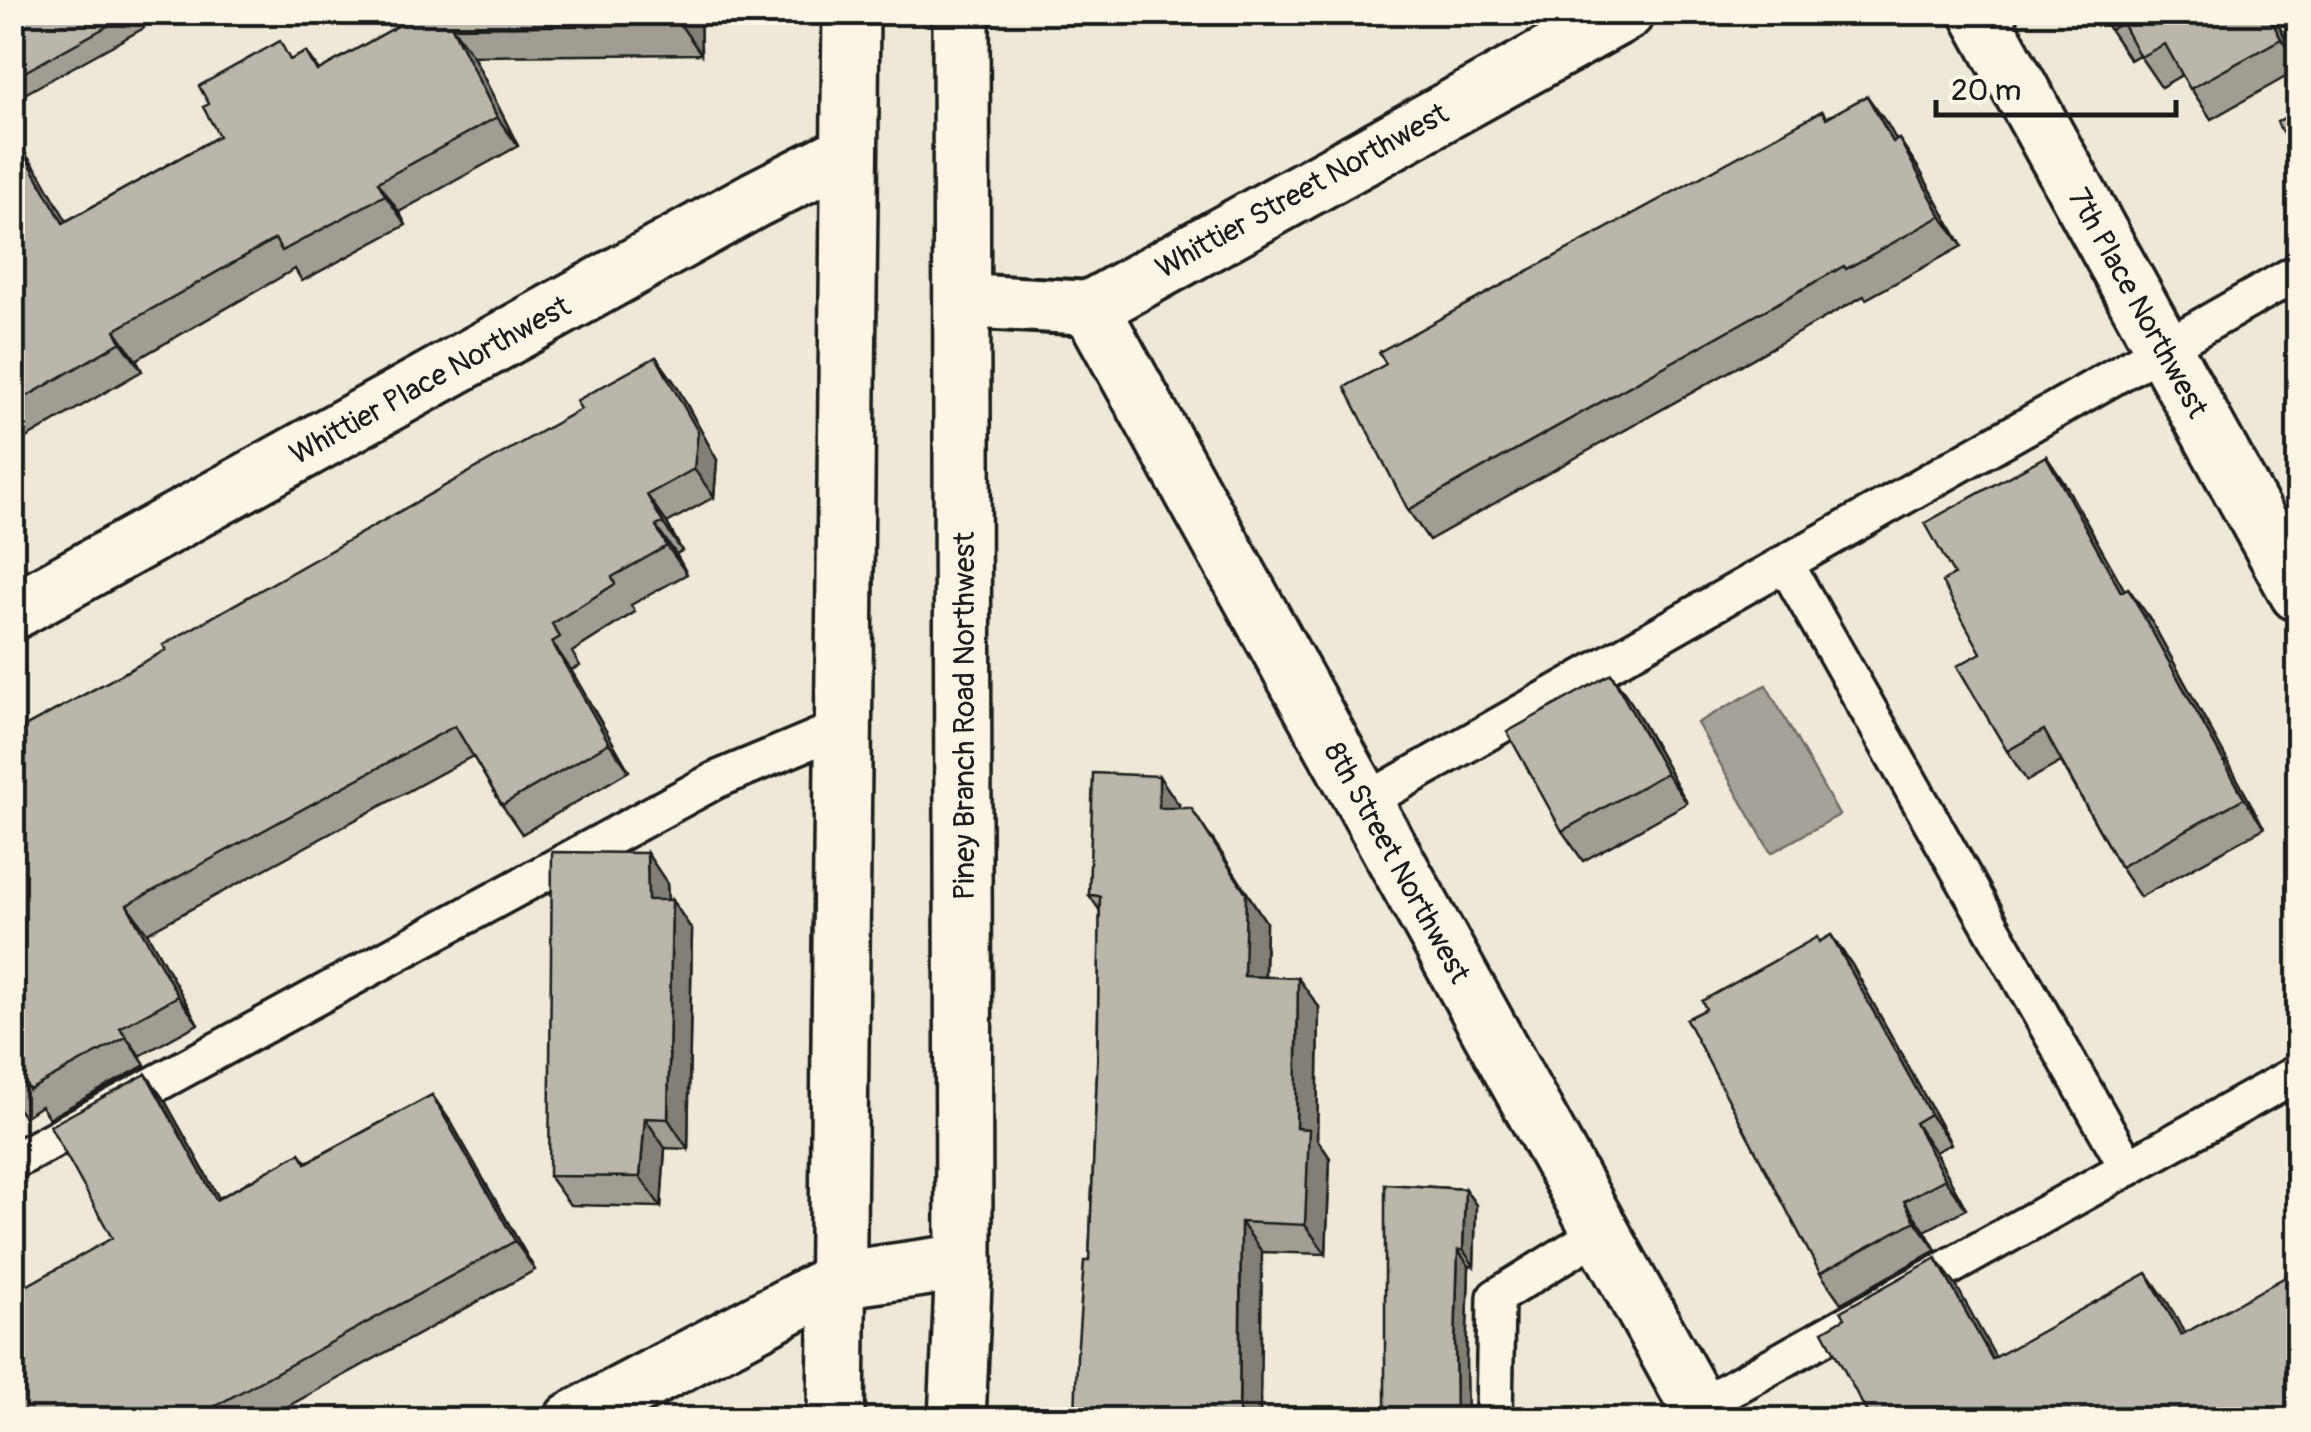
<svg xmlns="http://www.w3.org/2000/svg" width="2311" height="1432" font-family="Pangolin,sans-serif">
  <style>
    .water { fill: #a7a299; stroke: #6f6c67; stroke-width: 2.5 }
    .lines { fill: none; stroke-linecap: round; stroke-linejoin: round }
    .service-casing { stroke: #1c1c1c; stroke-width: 42 }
    .pedestrian-casing { stroke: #1c1c1c; stroke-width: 60 }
    .minor-casing { stroke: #1c1c1c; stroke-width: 62 }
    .secondary-casing { stroke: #1c1c1c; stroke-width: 62 }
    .service { stroke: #fcf5e5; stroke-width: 35 }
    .pedestrian { stroke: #fcf5e5; stroke-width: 52 }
    .minor { stroke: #fcf5e5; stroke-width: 55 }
    .secondary { stroke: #fcf5e5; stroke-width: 55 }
    .wall { fill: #a09d92; stroke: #1c1c1c; stroke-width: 2.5 }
    .shaded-wall { fill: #827f77; stroke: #1c1c1c; stroke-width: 2.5 }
    .building { fill: #bab6aa; stroke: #1c1c1c; stroke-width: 2.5 }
    .labels { text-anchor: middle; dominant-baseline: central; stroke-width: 9; stroke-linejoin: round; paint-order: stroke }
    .street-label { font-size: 30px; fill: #1c1c1c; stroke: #fcf5e5 }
  </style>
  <rect width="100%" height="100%" fill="#eee8d9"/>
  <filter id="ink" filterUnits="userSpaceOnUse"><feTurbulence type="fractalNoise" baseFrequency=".01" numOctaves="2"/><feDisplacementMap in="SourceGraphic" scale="20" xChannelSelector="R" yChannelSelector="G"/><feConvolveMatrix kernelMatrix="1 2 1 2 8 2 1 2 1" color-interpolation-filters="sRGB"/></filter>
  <g filter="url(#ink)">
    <!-- water -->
    <path class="water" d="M1766,685l73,130 -68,38 -74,-130z"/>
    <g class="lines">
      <defs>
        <path id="service" d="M1785,563l343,605
          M1363,803l935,-531
          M12,1162l704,-382 127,-53
          M1698,1407l600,-334
          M1494,1420l2,-123 105,-65"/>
        <path id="pedestrian" d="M962,301l129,7"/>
        <g id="minor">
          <path id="s1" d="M1626,12l-535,296 614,1112"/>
          <path id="s2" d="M1978,12l320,581"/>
          <path id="s3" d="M12,612l744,-413 93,-47"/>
          <path d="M572,1420l266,-140 126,-18"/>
        </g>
        <path id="secondary" d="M836,1420l15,-1408
          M957,1420l7,-158 -3,-1250"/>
      </defs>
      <!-- service casing -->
      <use href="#service" class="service-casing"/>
      <!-- pedestrian casing -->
      <use href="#pedestrian" class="pedestrian-casing"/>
      <!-- minor casing -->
      <use href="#minor" class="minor-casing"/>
      <!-- secondary casing -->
      <use href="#secondary" class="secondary-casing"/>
      <!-- service -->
      <use href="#service" class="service"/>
      <!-- pedestrian -->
      <use href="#pedestrian" class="pedestrian"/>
      <!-- minor -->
      <use href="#minor" class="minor"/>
      <!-- secondary -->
      <use href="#secondary" class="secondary"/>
    </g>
    <!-- wall -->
    <path class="wall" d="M12,12h135l-8,5 5,11 -132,73z
      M423,12h277l1,42 -228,2 45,90 -119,66 7,13 -104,56 -7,-12 -159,91 6,11 -130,75v-298l28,26 26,47 153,-85 73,-77 14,-7 13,18z
      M2100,12h182l-8,4 24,46v8l-87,49 -29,-44 -21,12 -22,-32 -9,5 -20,-30z
      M1867,96l29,45 3,-2 20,30 43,77 -96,53 -2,-3 -435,244 -21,-30 -22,-146 436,-253 5,7z
      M656,357l20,28 41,75 -3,37 -47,26 15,28 -6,3 11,20 -56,31 4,7 -63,40 8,14 -9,4 58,101 -107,63 -20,-29 -29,-49 -326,177 51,91 -58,32 5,9 -96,53 -8,-12 -17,11 -12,-16v-367l154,-84 415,-241z
      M2046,456l20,30 58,104 25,27 115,211 -124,69 -20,-30 -59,-105 -34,19 -20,-30 -26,-98 -27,-78z
      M1611,674l21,30 55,99 -104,58 -21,-30z
      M1179,805v3l33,30 54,84 -1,55 54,30 -2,132 13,19 -4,96 -64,-2 -173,9 8,-188 3,-162 -11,-16z
      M667,883l1,17h4l20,30 -4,219 -23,-1 -4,59 -91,-2 -21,-29z
      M1831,935l21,30 99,179 -16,8 31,57 -41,22 11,19 -95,53 -21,-30 -114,-264z
      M146,1074l20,29 53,95 81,-45 7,9 125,-67 20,29 83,146 -272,150h-251l100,-182z
      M1385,1184l80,5 11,16 -2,61h-5l-3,93z"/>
    <!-- shaded-wall -->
    <path class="shaded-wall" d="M680,12h20l1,42 -21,-30z
      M2267,12h4l3,4 24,48 -17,-25z
      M452,27l21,29 45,90 -21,-29z
      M1867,96l21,29 26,47 -21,-30z
      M1899,139l20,30 43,77 -21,-30z
      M19,145l21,29 44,78 -21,-29z
      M378,182l21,30 7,13 -21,-30z
      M115,330l21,30 6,11 -21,-29z
      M656,357l20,28 41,75 -3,37 -20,-28z
      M2046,456l20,30 76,135 -21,-29z
      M647,495l20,28 15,28 -19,-28z
      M656,526l20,28 11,20 -20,-28z
      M2128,588l21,29 115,211 -20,-30z
      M552,642l19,28 58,101 -20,-28z
      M1611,674l21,30 55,99 -21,-30z
      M1159,776l20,29v32l-20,-29z
      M1191,808l75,114 -2,84 -20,-30z
      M647,853l20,30 2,46 -21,-29z
      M672,900l20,30 -4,219 -20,-30z
      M127,905l20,28 51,91 -20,-28z
      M1831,935l21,30 99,179 -21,-30z
      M1298,978l21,29 -2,132 13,19 -4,96 -21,-29 -9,-97z
      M120,1028l20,28 5,9 -19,-28z
      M146,1074l20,29 70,126 -20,-29z
      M432,1095l20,29 83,146 -20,-29z
      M645,1118l20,30 -4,59 -21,-30z
      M1915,1123l20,29 31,57 -21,-30z
      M1465,1189l11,16 -2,61 -11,-16z
      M1904,1201l21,30 11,19 -21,-29z
      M1241,1222l21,30 -2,168h-21z
      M1458,1250l11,16 -3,93 1,61h-11l-1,-77z
      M1936,1258l21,29 56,102 -21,-30z
      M2147,1273l21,30 34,62 -21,-30z"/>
    <!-- building -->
    <path class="building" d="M12,12h121l-121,67z
      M423,12h257v12l-228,3 45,90 -119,65 7,13 -103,56 -7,-12 -160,91 6,12 -109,63v-257l7,-3 44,78 156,-87 -16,-29 6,-3 -10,-18 81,-45 10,19 16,-8 11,19z
      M2100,12h167l14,27 -91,50 -25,-45 -25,13 -18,-34 -12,7z
      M1867,96l26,46 6,-3 42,77 -95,53 -2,-3 -436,244 -63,-123 41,-23 -7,-12 443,-241 4,7z
      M2298,110v53l-21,-41z
      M656,357l42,75 -4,37 -47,26 16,28 -7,3 11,20 -55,31 3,7 -63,40 8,13 -8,5 57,101 -107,62 -47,-79 -328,179 51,91 -58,32 6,9 -97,53 -6,-12 -11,6v-350l154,-84 -3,-5 418,-236 -5,-8z
      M2046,456l75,136 7,-4 116,210 -124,69 -76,-137 -37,21 -50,-85 24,-13 -39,-71 12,-7 -29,-52z
      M1611,674l55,99 -104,58 -55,-99z
      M1093,773l66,3v32h32l55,85 -2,83 54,2 -2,150 13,1 -4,96 -64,-3 -2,198h-164l2,-63 7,-96h5l8,-188 3,-177 -11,-1z
      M552,852l95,1 1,47h24l-4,219 -23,-1 -5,59 -91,-1z
      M1831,935l99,179 -15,9 30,56 -41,22 11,20 -95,52 -134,-254 20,-10 -4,-8 115,-64 2,5z
      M146,1074l70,126 84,-47 6,10 126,-68 83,146 -325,179h-178v-126l100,-56 -62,-112z
      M1385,1184l80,5 -2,61h-5l-3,93 1,77h-71z
      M1936,1258l56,101 155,-86 34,62 117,-65v150h-427l-48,-89 22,-13 -4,-7z"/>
  </g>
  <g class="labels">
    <!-- street labels -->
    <g class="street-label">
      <text transform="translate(1302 191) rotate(-29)">Whittier Street Northwest</text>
      <text stroke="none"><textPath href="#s2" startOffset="332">7th Place Northwest</textPath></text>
      <text stroke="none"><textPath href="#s3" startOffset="478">Whittier Place Northwest</textPath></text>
      <text transform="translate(964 716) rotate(-90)">Piney Branch Road Northwest</text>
      <text stroke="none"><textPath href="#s1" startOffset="1245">8th Street Northwest</textPath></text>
    </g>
  </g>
  <!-- margin -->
  <rect width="2311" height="1432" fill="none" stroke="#fcf5e5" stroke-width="50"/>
  <rect x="25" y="25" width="2261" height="1382" fill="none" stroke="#1c1c1c" stroke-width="4" filter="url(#ink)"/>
  <!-- scale -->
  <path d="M1936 100v15h240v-15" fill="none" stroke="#1c1c1c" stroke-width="5"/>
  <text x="1951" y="100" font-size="30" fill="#1c1c1c" stroke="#fcf5e5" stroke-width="8" paint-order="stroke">20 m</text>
</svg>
